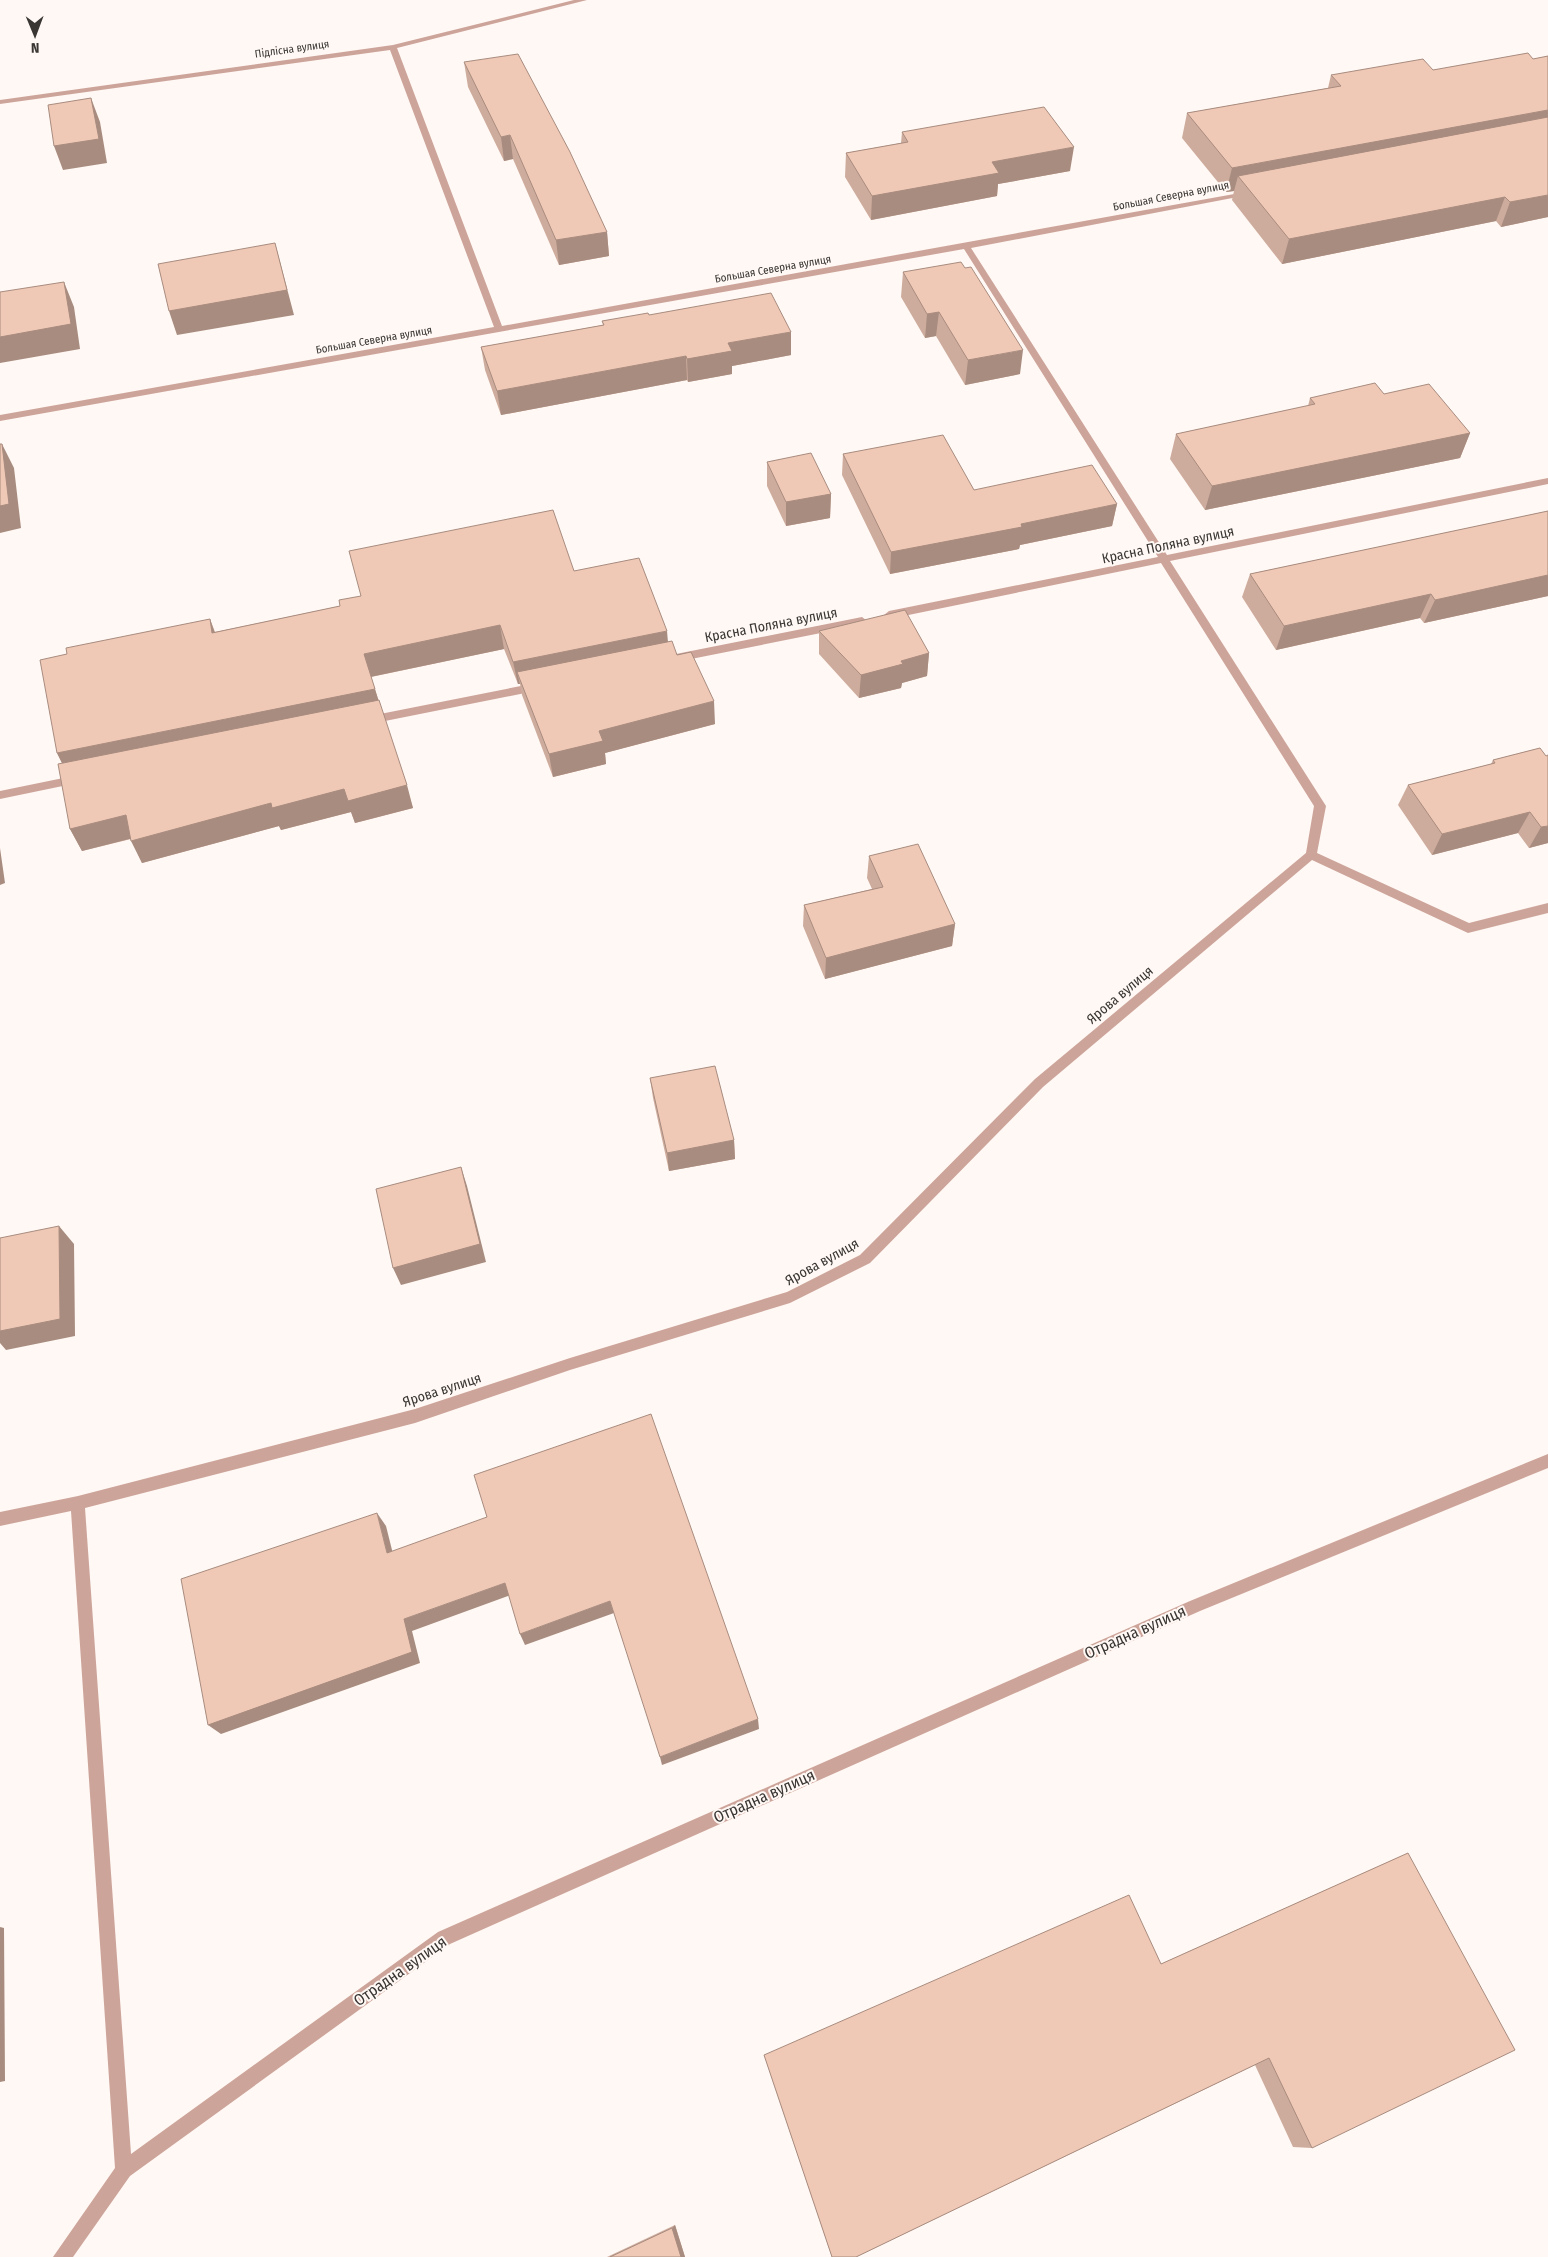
<svg xmlns="http://www.w3.org/2000/svg" width="1548" height="2257" font-family="'Fira Sans Condensed',sans-serif">
  <style>
    .lines { fill: none; stroke-linecap: round; stroke-linejoin: round }
    .street { fill: #cda49a; fill-rule: evenodd }
    .wall { fill: #ceac9d }
    .shaded-wall { fill: #a88c7f }
    .building { fill: #f0c8b6; stroke: #a88c7f }
    .labels { text-anchor: middle; dominant-baseline: central; stroke-width: 4; stroke-linejoin: round; paint-order: stroke }
    .far-street-label { font-size: 11px; fill: #393634; stroke: #fff8f4 }
    .street-label { font-size: 14px; fill: #393634; stroke: #fff8f4 }
    .near-street-label { font-size: 16px; fill: #393634; stroke: #fff8f4 }
  </style>
  <rect width="100%" height="100%" fill="#fff8f4"/>
  <g class="lines">
    <!-- street -->
    <path class="street" d="M574,0h13l-190,48 105,278 749,-135 1,2 -4,2 -277,53 196,307 381,-77v6l-378,77 156,245 -9,47 152,70 79,-20v10l-80,20 -156,-73 -269,227 -173,176 -80,40 -220,67 -155,53 -330,85 46,646 307,-222 752,-331 358,-147v14l-348,143 -750,333 -320,232 -57,81h-20l62,-89 -44,-657 -71,15v-14l78,-16 337,-87 155,-51 217,-66 73,-37 175,-176 271,-226 8,-47 -153,-243 -272,56 -5,-4 5,-4 269,-54 -194,-308 -964,172v-6l494,-88 -104,-277 -390,54v-4l393,-55z
      M862,617l5,4 -1,3 -190,38 -5,-4 5,-4z
      M536,683l5,4 -1,3 -170,34 -5,-4 5,-4z
      M78,775l5,4 -1,3 -82,17v-8z"/>
  </g>
  <!-- wall -->
  <path class="wall" d="M1548,56v161l-47,10 -5,-6 -214,43 -50,-64 2,-9 -8,1 -44,-54 5,-25 141,-25 3,-13 102,-5 100,-11z
    M464,62l143,170 2,24 -50,9 -46,-106 -9,2 -36,-74z
    M902,132l168,39 -72,13 -1,12 -126,24 -26,-43 1,-24 55,-10z
    M903,272l117,102 -55,11 -29,-49 -11,2 -24,-41z
    M649,315l142,17v23l-59,11v8l-44,8 -1,-2 -186,35 -16,-45 -4,-23 122,-22 -1,-4z
    M1384,394l86,39 -10,25 -255,52 -35,-51 6,-25 132,-28 2,-8z
    M843,454l131,36 143,14 -5,22 -92,19 -1,4 -129,25 -48,-99z
    M767,462l64,32 -1,24 -44,8 -19,-40z
    M1548,511v85l-124,27 -4,-5 -144,32 -34,-53 8,-23z
    M574,571l94,70 9,14 38,69 -110,29 1,11 -53,13 -31,-82 -2,-11h-2l-14,-35 -133,28 42,131 -58,15 -4,-11 -70,18 -2,-4 -137,37 -11,-24 -49,12 -12,-22 -8,-66 -5,-10 10,-99 143,-35 5,13 125,-26z
    M819,631l110,22 -2,23 -25,7 -1,5 -42,10 -40,-44z
    M1540,748l8,95 -19,5 -11,-15 -86,22 -34,-50 10,-20 83,-21 2,-4z
    M869,856l86,68 -3,22 -127,33 -22,-53 1,-21 68,-16 -5,-11z
    M650,1078l84,62 1,19 -66,12 -16,-73z
    M1408,1853l-96,295 -19,-1 -38,-82 -399,192h-24l-68,-202 397,-91z
    M675,2225l10,32h-78z"/>
  <!-- shaded-wall -->
  <path class="shaded-wall" d="M91,98l9,24 7,41 -44,7 -9,-24z
    M1548,110v23l-310,43 -4,15 -8,1 6,-24z
    M510,135l3,24 -9,2 -3,-24z
    M1074,147l-4,24 -72,13 -1,12 -126,24 1,-24 120,-34z
    M1548,195v22l-47,10 9,-25z
    M1505,197l-9,24 -214,43 7,-25z
    M607,232l2,24 -50,9 -3,-25z
    M275,243l19,72 -117,20 -8,-24z
    M64,282l10,25 6,42 -80,14v-26z
    M939,312l-3,24 -11,2 2,-24z
    M791,332v23l-59,11v8l-44,8 -1,-23 41,-16z
    M1023,350l-3,24 -55,11 3,-25z
    M686,356l1,24 -186,35 -4,-24z
    M1470,433l-10,25 -255,52 7,-24z
    M2,444l12,24 7,60 -21,5v-27z
    M831,494l-1,24 -44,8v-24z
    M1117,504l-5,22 -92,19 -1,4 -129,25 1,-22 130,-28z
    M1548,575v21l-124,27 11,-23z
    M1431,594l-11,24 -144,32 8,-24z
    M210,619l8,23 -6,-9z
    M500,625l4,24 -134,28 -6,-23z
    M667,631l2,23 -152,18 3,12h-2l-5,-22z
    M929,653l-2,23 -25,7 -1,5 -42,10 2,-23 40,-14z
    M375,689l7,23 -314,63 -11,-22z
    M714,701l1,23 -110,29 1,11 -53,13 -4,-23 50,-23z
    M407,785l6,23 -58,15 -4,-11 -70,18 -2,-4 -137,37 -11,-22 140,-38 73,-14z
    M1530,812l-12,21 -86,22 10,-21z
    M126,815l11,22 -55,14 -12,-22z
    M1548,826v17l-19,5 12,-21z
    M0,848l5,35 -5,2z
    M955,924l-3,22 -127,33 1,-21z
    M734,1140l1,19 -66,12 -2,-18z
    M461,1167l6,19 19,76 -85,23 -8,-17z
    M59,1226l15,18 1,92 -69,14 -6,-7v-12z
    M377,1513l9,13 10,40 -9,-13z
    M505,1583l6,12 -99,36 8,32 -199,71 -13,-9 196,-106z
    M610,1601l4,12 -89,32 -5,-11z
    M758,1719l1,10 -97,36 -2,-8z
    M0,1927l4,1 1,153 -5,1z
    M675,2225l10,32h-4l-9,-29z"/>
  <!-- building -->
  <path class="building" d="M1528,53l5,6 15,-3v54l-316,58 -45,-55 154,-27 -10,-11 92,-16 10,11z
    M518,54l52,98 37,80 -51,8 -46,-105 -9,2 -37,-75z
    M91,98l8,41 -45,7 -6,-41z
    M1044,107l30,40 -82,15 7,11 -127,23 -26,-43 62,-11 -6,-10z
    M1548,117v78l-38,7 -5,-5 -216,42 -51,-63z
    M275,243l12,47 -118,21 -11,-47z
    M961,262l4,6 6,-1 52,83 -55,10 -29,-48 -12,2 -24,-42z
    M64,282l7,42 -71,13v-45z
    M771,293l20,39 -63,11 4,8 -45,8 -1,-3 -189,35 -16,-44 123,-22 -2,-4 46,-8 1,2z
    M1375,383l9,11 45,-10 41,49 -258,53 -36,-52 139,-30 -5,-6z
    M943,435l31,55 118,-25 25,39 -96,20 1,3 -131,25 -48,-98z
    M0,444h2l7,60 -9,2z
    M811,453l20,41 -45,8 -19,-40z
    M553,510l21,61 65,-13 28,73 -154,31 -13,-37 -136,29 11,35 -318,64 -17,-93 27,-6 -1,-6 144,-29 2,14 128,-27 -1,-6 22,-4 -12,-45z
    M1548,511v64l-113,25 -4,-6 -147,32 -34,-52z
    M905,610l24,43 -28,8 2,3 -42,11 -42,-44z
    M672,641l5,14 14,-3 23,49 -115,30 4,10 -54,13 -32,-82z
    M379,700l28,85 -59,16 -4,-12 -72,19 -1,-5 -140,38 -5,-26 -56,14 -12,-65z
    M1540,748l6,8 2,-1v71l-7,1 -11,-15 -88,22 -34,-49 87,-22 -2,-3z
    M918,844l37,80 -129,34 -22,-53 79,-18 -14,-31z
    M715,1066l19,74 -67,13 -17,-75z
    M461,1167l19,77 -87,24 -17,-79z
    M59,1226l1,93 -60,12v-93z
    M651,1414l107,305 -98,38 -50,-156 -90,33 -15,-51 -101,36 8,33 -204,73 -27,-146 196,-66 10,40 100,-36 -13,-42z
    M1408,1853l107,197 -203,98 -43,-90 -413,199h-24l-68,-202 365,-160 32,69z
    M672,2228l9,29h-71z"/>
  <g class="labels">
    <!-- far-street labels -->
    <g class="far-street-label">
      <text transform="translate(292 49) rotate(-8)">Підлісна вулиця</text>
      <text transform="translate(1171 196) rotate(-11)">Большая Северна вулиця</text>
      <text transform="translate(773 269) rotate(-10)">Большая Северна вулиця</text>
      <text transform="translate(374 340) rotate(-10)">Большая Северна вулиця</text>
    </g>
    <!-- street labels -->
    <g class="street-label">
      <text transform="translate(1168 545) rotate(-12)">Красна Поляна вулиця</text>
      <text transform="translate(771 625) rotate(-11)">Красна Поляна вулиця</text>
      <text transform="translate(1120 995) rotate(-40)">Ярова вулиця</text>
      <text transform="translate(822 1262) rotate(-29)">Ярова вулиця</text>
      <text transform="translate(442 1390) rotate(-18)">Ярова вулиця</text>
    </g>
    <!-- near-street labels -->
    <g class="near-street-label">
      <text transform="translate(1135 1632) rotate(-24)">Отрадна вулиця</text>
      <text transform="translate(764 1796) rotate(-24)">Отрадна вулиця</text>
      <text transform="translate(400 1971) rotate(-35)">Отрадна вулиця</text>
    </g>
  </g>
  <!-- north arrow -->
  <g transform="translate(35 35) rotate(179)" stroke="#fff8f4" stroke-width="4" paint-order="stroke">
  <path d="M0-4L9 19L0 12L-9 19Z" fill="#393634"/>
  <text y="-8" font-size="14" font-weight="bold" text-anchor="middle" fill="#393634">N</text>
  </g>
</svg>
